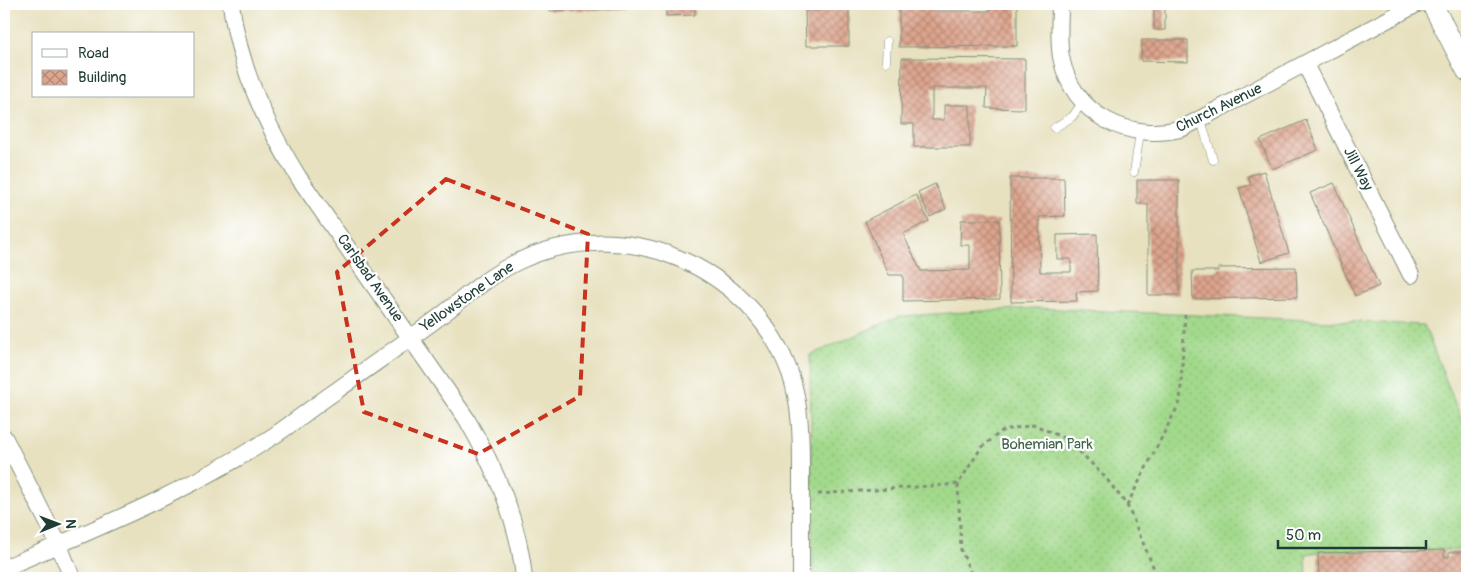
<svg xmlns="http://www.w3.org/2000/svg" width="1471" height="582" font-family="Pangolin,sans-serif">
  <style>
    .grass { fill: url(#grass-dots); stroke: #608b60 }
    .building { fill: url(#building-cross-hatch) }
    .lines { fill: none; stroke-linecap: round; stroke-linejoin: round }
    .service-casing { stroke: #838f7a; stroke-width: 9 }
    .minor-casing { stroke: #838f7a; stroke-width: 18 }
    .tertiary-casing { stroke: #838f7a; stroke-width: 22 }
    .path { stroke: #838f7a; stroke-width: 3; stroke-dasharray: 4 4; stroke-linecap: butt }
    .service { stroke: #fff; stroke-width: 8 }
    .minor { stroke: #fff; stroke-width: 16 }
    .tertiary { stroke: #fff; stroke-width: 20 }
    .marked { fill: none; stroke: #c8321e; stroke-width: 4; stroke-dasharray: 10 6; stroke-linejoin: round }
    .labels { text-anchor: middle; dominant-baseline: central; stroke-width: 4.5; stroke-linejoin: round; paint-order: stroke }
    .street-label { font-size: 15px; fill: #1f3d34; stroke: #fff }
    .park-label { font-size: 15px; fill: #40644a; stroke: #fff }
  </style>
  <defs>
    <pattern id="grass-dots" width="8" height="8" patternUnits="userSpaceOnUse" patternTransform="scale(1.25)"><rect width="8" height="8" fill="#a2d98b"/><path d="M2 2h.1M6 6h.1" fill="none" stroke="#8bbb79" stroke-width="1.8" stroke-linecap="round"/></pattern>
    <pattern id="building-cross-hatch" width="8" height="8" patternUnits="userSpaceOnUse" patternTransform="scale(1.25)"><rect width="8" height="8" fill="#dea48d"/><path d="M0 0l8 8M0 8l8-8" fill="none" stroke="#b38774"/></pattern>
  </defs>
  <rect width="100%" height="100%" fill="#fff"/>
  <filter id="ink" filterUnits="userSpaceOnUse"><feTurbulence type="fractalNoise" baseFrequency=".02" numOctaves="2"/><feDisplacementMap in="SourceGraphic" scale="10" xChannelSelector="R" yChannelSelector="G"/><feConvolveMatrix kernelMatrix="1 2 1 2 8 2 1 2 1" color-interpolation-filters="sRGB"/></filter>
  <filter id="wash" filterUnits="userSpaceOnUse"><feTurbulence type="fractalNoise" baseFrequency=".0096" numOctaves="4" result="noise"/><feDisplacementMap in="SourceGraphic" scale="20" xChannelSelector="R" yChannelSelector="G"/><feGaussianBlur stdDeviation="1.12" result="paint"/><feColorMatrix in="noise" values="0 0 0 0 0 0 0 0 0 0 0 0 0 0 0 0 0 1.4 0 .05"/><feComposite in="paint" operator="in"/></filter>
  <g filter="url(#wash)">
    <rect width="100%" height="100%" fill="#e7e1bf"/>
    <!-- grass -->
    <path class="grass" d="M1035,308l389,17 43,108v117l-144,1 -17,3 1,24h-494l-3,-223 90,-39z"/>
    <g id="blocks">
      <!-- building -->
      <path class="building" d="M549,4h78v5l-78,2z
        M666,4h29v11l-29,1z
        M824,4h25v42h-43l-1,-35 19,-1z
        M899,4h33v7h58v-7h27v42l-118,1z
        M1154,4h11v26h-11z
        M1142,40h46v22l-47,-1z
        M902,58l123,1v50l-39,-1 1,-20h-55v32h12v-15h26v42h-56v-23h-13z
        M1306,120l12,30 -46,19 -12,-29z
        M1264,171l25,82 -28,9 -22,-74 12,-3 -3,-9z
        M1010,178h54l1,38 -26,1 1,55h31v-13h-14v-24l40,-1 1,57 -22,1 1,9 -66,1z
        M1137,180h42v115h-31v-91h-11z
        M1334,183l45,103 -24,10 -45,-103z
        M935,184l11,25 -16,8 -12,-25z
        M916,195l13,26 -26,13 18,37 49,-1v-25h-10l1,-25h38l1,79 -97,2v-26h-14l-24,-54z
        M1296,267l1,30 -104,2 -1,-28h26v-3z
        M1444,550v7h5v-5h18v26h-148l-1,-25z"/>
    </g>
  </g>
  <g filter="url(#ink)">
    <use href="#blocks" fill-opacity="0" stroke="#838f7a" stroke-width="1"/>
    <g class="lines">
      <defs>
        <path id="service" d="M886,62l1,-21
          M1201,120l12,40
          M1054,128l18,-11 11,-15
          M1134,172l6,-39"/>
        <path id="minor" d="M231,4c8,63 34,120 68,174l167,240c29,50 53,103 58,160
          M1060,4c0,17 -2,36 1,53 11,58 68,86 122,71l234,-124
          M1305,64l106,211
          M4,437l55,108 13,33
          M4,568c94,-40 185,-77 271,-133 21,-14 40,-30 61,-44 32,-23 65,-46 98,-70 27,-20 52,-44 83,-59 103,-51 234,3 273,111 12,35 11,72 11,108 0,32 0,65 0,97"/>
        <path id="tertiary" d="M1432,4l35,67"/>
      </defs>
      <!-- service casing -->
      <use href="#service" class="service-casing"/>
      <!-- minor casing -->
      <use href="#minor" class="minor-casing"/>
      <!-- tertiary casing -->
      <use href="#tertiary" class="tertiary-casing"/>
      <!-- path -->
      <path class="path" d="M958,484l3,66 12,28
        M818,494l140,-10 23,-36 22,-18 32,-5 33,15 37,37 22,28 31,73
        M1127,505l53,-103 5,-87"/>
      <!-- service -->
      <use href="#service" class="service"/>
      <!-- minor -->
      <use href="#minor" class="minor"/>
      <!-- tertiary -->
      <use href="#tertiary" class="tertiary"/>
    </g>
  </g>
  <!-- marked area -->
  <path class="marked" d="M446,179l142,55 -8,162 -102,58 -114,-42 -27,-140z"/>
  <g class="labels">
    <!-- street labels -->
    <g class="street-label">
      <text transform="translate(1219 108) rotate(-26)">Church Avenue</text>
      <text transform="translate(1358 169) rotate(63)">Jill Way</text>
      <text transform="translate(370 278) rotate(55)">Carlsbad Avenue</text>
      <text transform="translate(467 297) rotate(-35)">Yellowstone Lane</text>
    </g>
    <!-- park labels -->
    <g class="park-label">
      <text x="1047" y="444">Bohemian Park</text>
    </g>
  </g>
  <!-- margin -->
  <rect width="1471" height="582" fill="none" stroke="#fff" stroke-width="20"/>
  <!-- legend -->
  <rect x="32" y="32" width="162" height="65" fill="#ffffff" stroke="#a5b1ae"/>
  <rect x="42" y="49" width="25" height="8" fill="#ffffff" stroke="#a5b1ae"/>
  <text x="78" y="58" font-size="15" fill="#1f3d34">Road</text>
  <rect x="42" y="70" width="25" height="15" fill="url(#building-cross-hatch)" stroke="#a5b1ae"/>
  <text x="78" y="82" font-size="15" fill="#1f3d34">Building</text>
  <!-- north arrow -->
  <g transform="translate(58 524) rotate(89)" stroke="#ffffff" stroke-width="4" paint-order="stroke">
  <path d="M0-4L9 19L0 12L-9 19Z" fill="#1f3d34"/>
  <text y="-8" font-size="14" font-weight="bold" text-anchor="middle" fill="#1f3d34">N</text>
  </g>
  <!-- scale -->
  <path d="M1278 540v8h148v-8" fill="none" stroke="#1f3d34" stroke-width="2.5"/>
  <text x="1286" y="540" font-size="15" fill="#1f3d34" stroke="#ffffff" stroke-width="4" paint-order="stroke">50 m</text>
</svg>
